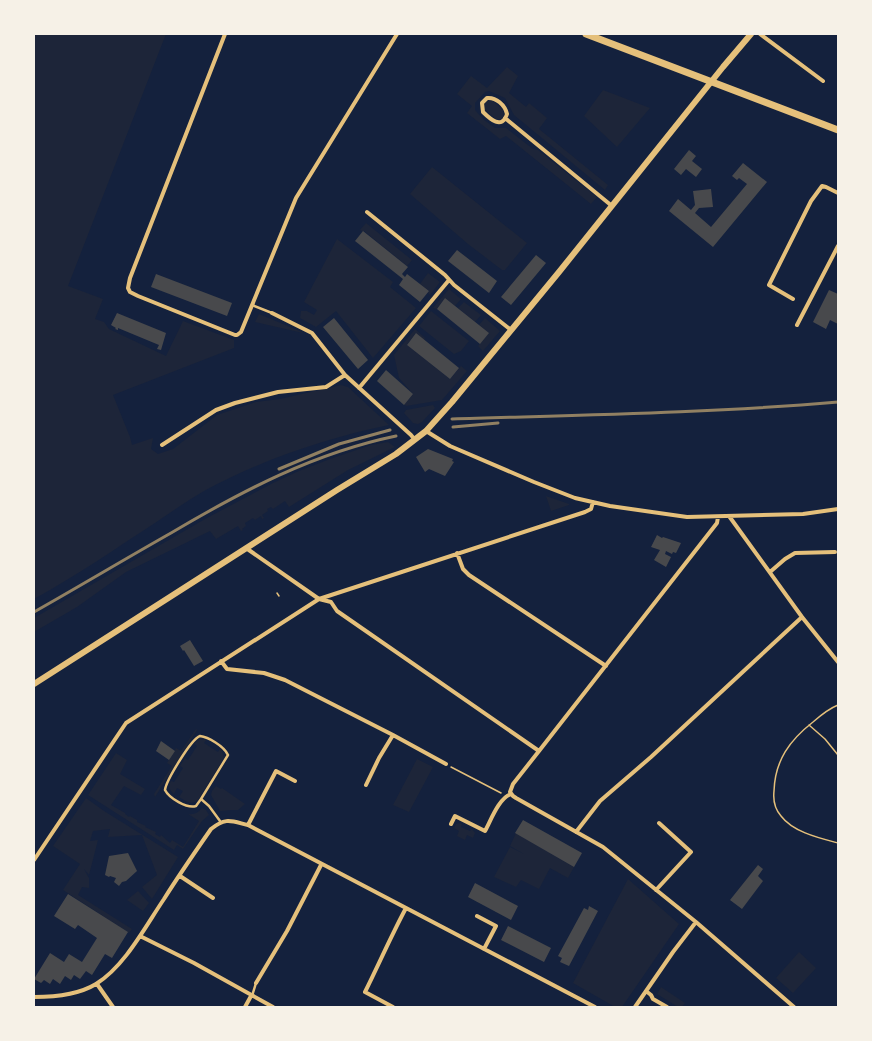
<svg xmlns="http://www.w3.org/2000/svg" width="872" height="1041" font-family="'Asap Condensed',sans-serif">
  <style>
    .green { fill: #1d2539 }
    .building { fill: #48494c }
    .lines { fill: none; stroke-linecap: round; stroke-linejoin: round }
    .path { stroke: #e5c07b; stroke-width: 1.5 }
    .service { stroke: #e5c07b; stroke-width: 2.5 }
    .minor { stroke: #e5c07b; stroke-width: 4 }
    .tertiary { stroke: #e5c07b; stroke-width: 6 }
    .secondary { stroke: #e5c07b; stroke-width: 7 }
    .rail { stroke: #918062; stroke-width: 3 }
  </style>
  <rect width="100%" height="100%" fill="#14213d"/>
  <!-- green -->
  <path class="green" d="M34,34h132l-98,252 35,13 -8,20 9,3 5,7 57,27 17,-35 51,19v8l-121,47 17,42 2,8 21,-7 -2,11 7,5 15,-5 44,-34 39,-13 24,-3 61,-14 7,2 41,38c-63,13 -128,35 -185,66 -17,10 -33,21 -49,32 -40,26 -79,53 -121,76z
    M507,67l11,9 -9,17 17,14 3,-4 18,15 -8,11 69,56 -3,5 -91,-75 -9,-17 -16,-7 -4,1 -10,11v7l9,10 11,8h11l27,21 5,1 59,47 -6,7 -85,-68 -6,3 -33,-26 5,-7 -15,-12 14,-18 16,12z
    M603,90l47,18 -33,39 -33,-31z
    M492,100l11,10 1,6 -3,3h-5l-11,-9 -1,-7 4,-2z
    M432,167l95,76 -22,27h-3l-34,-26 -58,-50z
    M366,223l46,37 -5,6 -43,-35 -1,1 -3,-2z
    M337,239l56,43 -3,5 26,21 -43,50 -37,-47 -20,16 -16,-9 1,-7h6l7,4 3,-5 -13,-8z
    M428,273l12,9 -10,13 -2,-2 1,-2 -9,-7z
    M449,289l12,10 -6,7 -10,-8 -8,11 -4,-1z
    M464,302l17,13 -6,7 -17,-14z
    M431,311l38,30 -8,10 -7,3 -35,-28z
    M259,314l43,18 1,1 -48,-11z
    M485,318l15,13 -17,20 -5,-5 10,-13 -9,-8z
    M415,329l10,9 -1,2 -8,-7 -9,12 43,34 11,-13 6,5 -25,29 -36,6 -2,-2 9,-10 -14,-16 -5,-23z
    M433,405l2,3 -13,14 -4,2 -5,-1 -9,-10 2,-3z
    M388,442l7,5 -47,23 -59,37 -4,-6 -12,8 -2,-2 -4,2 1,2 -6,4 2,3 -2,1 -1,-3 -6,4 -2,-2 -8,5 1,3 -4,3 1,1 -2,1 -3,-5 -22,13 -6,-8 -84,41 -49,35 -43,25v-14l171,-99 68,-36 26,-12 31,-12 41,-14z
    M546,496l23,8v1l-18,6z
    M196,729l1,1 -42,67 -1,-3 18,-28 -5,-3 9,-15 5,3z
    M200,739l6,1 -2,3 14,9 2,-3 2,2 2,7 -26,42c-7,6 -12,1 -19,-3l4,-6 -6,-3 -3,6c-5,-4 -6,-8 -3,-13l3,1 9,-14 -3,-2 5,-8 3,2 9,-14 -3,-2 3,-3z
    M116,753l11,7 -7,14 25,15 -4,6 -17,-9 -13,19 14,8v1l4,3 1,-1 7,4v2l9,4 -1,1 11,5 -1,2 5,3 1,-2 9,8 2,-3 11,7 16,-26 -11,-7c6,1 10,-1 14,-6l4,2 3,5 -7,6 -19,28 -6,-4 -3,5 -86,-55z
    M417,759l16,8 -24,45 -16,-7z
    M216,786l5,3 1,-1 23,16 -7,6h-7l-11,1 -9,-16 1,-4z
    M86,798l18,13 74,46 -26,42 -10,-12 15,-12 -15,-40 -34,2 2,-8 -17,2 -3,10 8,-1 -9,35 -5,-6 5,9v10l-7,-1 -4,8 54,34 -3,4 -66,-43 17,-26 -27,-18z
    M459,823l3,1 -1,3 9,4 2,-2 3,4 -2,5 -6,-3 -2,5 -8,-4 2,-5 -5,-3 2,-4z
    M516,833l58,34 -6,11 -18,-10 -11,21 -18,-9 -5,7 -22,-10 16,-30 14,7 -14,-8z
    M628,879l51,45 -57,83h-7l-42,-24z
    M138,891l11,12 -6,8 -16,-11z
    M799,952l17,16 -23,25 -17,-15z
    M661,987l24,16 -3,4h-4l-21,-13z"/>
  <!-- building -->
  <path class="building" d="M689,150l7,6 -4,5 10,8 -6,8 -10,-8 -5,6 -7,-6z
    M743,163l24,19 -54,65 -44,-36 9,-12 13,11 4,-5 -2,-14 18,-2 2,18 -14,1 -4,5 16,14 36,-43 -8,-6 -2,2 -5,-4z
    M363,231l45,36 -6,7 3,3 2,-3 22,17 -9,11 -21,-17 4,-6 -48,-38z
    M457,250l40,31 -8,12 -41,-32z
    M536,255l10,8 -35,42 -10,-8z
    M156,274l76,29 -5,13 -76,-29z
    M829,290l9,4v30l-8,-4 -4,9 -13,-7z
    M445,298l44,35 -9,11 -43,-35z
    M117,313l49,20 -5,17 -4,-1 2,-4 -41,-17v2l-3,-1 1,-1 -5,-3z
    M334,318l34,42 -10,9 -35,-42z
    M416,333l43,35 -9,11 -43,-34z
    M386,370l27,24 -9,11 -27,-24z
    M428,449l25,10 -1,2 2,1 -9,14 -16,-7 -4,3 -9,-15z
    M657,535l5,3 1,-1 18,6 -5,10 -3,-1 -1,2 -6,-3 -1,3 6,3 -5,10 -12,-7 6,-10 -9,-3z
    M190,640l13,21 -9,5 -10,-16 -1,1 -3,-5z
    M161,741l14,10 -6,9 -13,-9z
    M523,820l59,33 -8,14 -59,-34z
    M128,853l9,18 -11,10 -4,1 -3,4 -5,-4 2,-4 -6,-2 -1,1 -4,-2 4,-19z
    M758,865l5,4 -5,7 5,5 -21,28 -12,-9z
    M475,883l43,23 -7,14 -43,-23z
    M68,894l60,38 -16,26 -7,-4 -13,21 -6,-4 -6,8 -6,-4 -3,5 -6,-4 -5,8 -7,-5 -3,5 -6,-4 -3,3 -7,-4 16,-26 14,9 5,-8 13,8 15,-24 -19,-13 -3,4 -21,-13z
    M589,906l9,5 -29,55 -9,-4 2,-4 -4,-2 26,-48 4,2z
    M508,926l43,22 -7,14 -43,-22z"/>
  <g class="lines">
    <!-- path -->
    <path class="path" d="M277,593l2,3
      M838,705c-10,4 -17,10 -25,17 -23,18 -38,38 -39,69 -1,9 1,18 7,25 12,16 38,22 57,27
      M809,725l16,14 13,16
      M451,767l50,26"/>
    <!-- service -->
    <path class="service" d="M252,305l20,8
      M201,799l27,-44c-4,-9 -20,-18 -28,-19 -9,3 -34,45 -35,54 4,8 22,19 31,16l5,-7 8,7 11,15
      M252,996l4,-13"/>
    <!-- minor -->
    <path class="minor" d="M225,34l-95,244 -2,10 2,4 8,4 97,39h2l4,-3 55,-134 101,-164
      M760,34l63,47
      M487,98c9,-1 18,7 20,16 -5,16 -17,5 -24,-2l-1,-9z
      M505,118l107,88
      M367,212l78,63 9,10 57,45
      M793,299l-24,-14 42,-84 11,-15 4,1 12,6
      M272,313l40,20 33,42 66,60 4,5
      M797,325l41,-79
      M359,388l90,-108
      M426,431l24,15 84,36 41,16 35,8 77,11 116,-3 35,-5
      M162,445l54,-35 19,-7 43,-11 48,-5 19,-12
      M729,516l73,101 36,45
      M718,517l-1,6 -178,228 -26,33 -3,8 3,4 3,2 87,49 93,75 98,85
      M246,548l73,51 12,3 6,9 202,140
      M457,553l6,16 6,6 137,91
      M770,572l15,-13 10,-6 40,-1
      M221,661l6,8 37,4 21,7 108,55 53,29
      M366,785l13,-27 14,-23
      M451,824l4,-8 30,15c6,-11 14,-33 26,-37
      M248,825l28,-54 19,10
      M576,832l24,-31 51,-44 151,-140
      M34,860l92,-137 193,-124 266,-87 6,-3 2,-7
      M180,876l33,22
      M656,890l35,-38 -32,-29
      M477,916l19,10 -12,23
      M140,936l54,27 79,44
      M256,983l31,-52 34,-66
      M97,984l16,23
      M646,991l5,4 2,4 14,8
      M34,997c21,0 44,-2 62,-13 29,-18 49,-57 68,-85 15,-24 31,-47 47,-70 15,-12 20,-8 37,-4l347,182
      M245,1007l6,-11
      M393,1007l-28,-15c14,-28 26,-56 41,-84
      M635,1007l38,-55 23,-30"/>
    <!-- tertiary -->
    <path class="tertiary" d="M34,684l303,-194 59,-36 30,-23 26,-29 107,-130 164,-205 28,-33"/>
    <!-- secondary -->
    <path class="secondary" d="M586,34l252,96"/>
    <!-- rail -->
    <path class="rail" d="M452,419c128,-4 257,-6 386,-17
      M453,427l45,-4
      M279,469l60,-25 51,-14
      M34,612c46,-26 91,-53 137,-79 71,-42 143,-80 225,-97"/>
  </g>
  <!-- border -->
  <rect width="872" height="1041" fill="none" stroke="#f6f1e7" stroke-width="70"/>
</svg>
